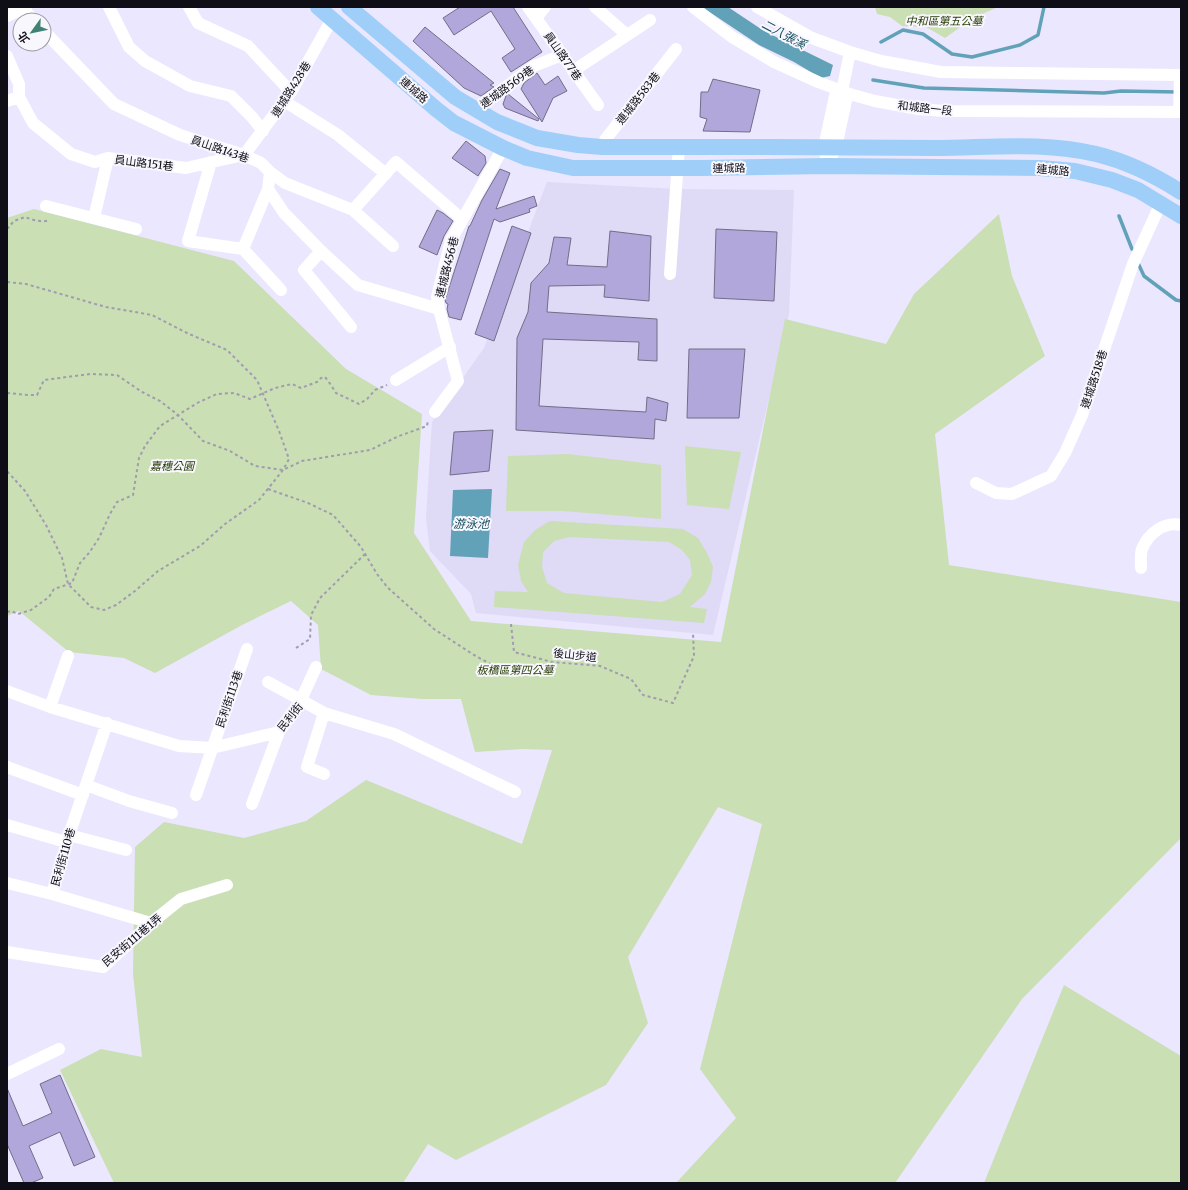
<svg xmlns="http://www.w3.org/2000/svg" width="1188" height="1190" font-family="Merriweather,'Noto Sans TC',serif">
  <style>
    .built { fill: #dfdaf6 }
    .green { fill: #cadfb4; fill-rule: evenodd }
    .water { fill: #61a2b9 }
    .lines { fill: none; stroke-linecap: round; stroke-linejoin: round }
    .stream { stroke: #61a2b9; stroke-width: 3.5 }
    .building { fill: #b1a7db; stroke: #726e87 }
    .path { stroke: #a09caf; stroke-width: 2; stroke-dasharray: 3 3; stroke-linecap: butt }
    .minor { stroke: #fff; stroke-width: 12 }
    .major { stroke: #9fcff9; stroke-width: 16 }
    .labels { text-anchor: middle; dominant-baseline: central; stroke-width: 4; stroke-linejoin: round; paint-order: stroke }
    .park-label { font-size: 11px; font-style: italic; fill: #283e05; stroke: #f8f7fd }
    .street-label { font-size: 11px; fill: #0f0d16; stroke: #f8f7fd }
    .water-label { font-size: 12px; font-style: italic; fill: #164d5e; stroke: #f8f7fd }
  </style>
  <rect width="100%" height="100%" fill="#ebe7fe"/>
  <!-- built -->
  <path class="built" d="M547,182l129,7 118,1 -5,124 -76,321 -237,-22 -5,-19 -41,-43 -4,-33 6,-96 52,-74z"/>
  <!-- green -->
  <path class="green" d="M875,7h123l-25,11 -28,20 -19,-11 -24,-1 -12,-9 -13,-3z
    M34,209l200,52 112,108 76,45 -8,119 57,88 250,21 64,-323 101,25 28,-50 85,-80 13,62 33,80 -110,78 14,131 232,37v236l-159,161 -127,184h-219l60,-65 -36,-49 62,-245 -44,-17 -90,150 20,66 -42,62 -150,75 -28,-16 -25,39h-289l-54,-113 41,-21 41,8 -9,-83 2,-127 29,-25 80,16 62,-17 60,-41 156,64 30,-94 -30,-1 -47,3 -14,-53h-38l-52,-4 -50,-26 -3,-44 -27,-24 -49,24 -87,48 -31,-15 -55,-6 -50,-41 -12,5v-398z
    M685,446l56,6 -12,57 -42,-4z
    M568,454l93,11v54l-98,-8h-57l2,-55z
    M550,521l133,8 15,9 9,15 6,14 -2,15 -6,12 -15,13 17,2 -3,14 -210,-16 1,-16 33,1 -7,-11 -3,-16 6,-23 11,-12zM569,537l100,5 13,8 8,10 2,15 -12,19 -18,8 -98,-9 -17,-10 -5,-16 1,-15 11,-11z
    M1064,985l117,71v127h-197z"/>
  <!-- water -->
  <path class="water" d="M702,7h26l36,24 69,34 -3,11 -9,2 -27,-16 -35,-17z
    M492,489l-4,69 -38,-2 3,-66z"/>
  <g class="lines">
    <!-- stream -->
    <path class="stream" d="M881,42l22,-12 20,4 29,20 20,3 48,-12 18,-10 6,-28
      M873,80l51,8 180,5 17,-2 57,1
      M1119,216l13,33
      M1138,263l6,13 32,24 5,1"/>
  </g>
  <!-- building -->
  <path class="building" d="M460,7h53l29,45 -31,20 -9,-14 13,-9 -24,-38 -37,24 -11,-17z
    M425,27l69,56 -4,2 4,2 -13,9 -17,-8 -51,-47z
    M537,73l8,12 13,-9 9,15 -14,7 -11,24 -21,-33 3,-6z
    M713,79l47,11 -10,42 -47,-1 4,-12 -7,-2 1,-25h7z
    M508,94l31,25 -1,2 -33,-13 -2,-4 3,-8z
    M466,141l19,15 1,7 -8,13 -26,-18z
    M500,169l10,4 -14,36 38,-13 3,10 -8,3 1,3 -30,10 -6,-3 -33,101 -12,-3 -2,-8 1,-5 -2,-1 -1,-3 24,-74h1l12,-26z
    M437,210l6,3 10,8 -9,15 -7,19 -18,-8z
    M512,226l19,7 -37,108 -19,-7z
    M716,229l61,3 -3,69 -60,-3z
    M610,231l41,5 -2,65 -45,-4 1,-12 -56,1 -2,26 110,7v42l-19,-1 1,-18 -96,-3 -4,67 107,6 1,-15 21,6 -2,18 -11,-2 -1,20 -138,-9 1,-92 11,-26 3,-29 18,-20 5,-26 17,1 -4,27 40,2z
    M689,349h56l-6,69h-52z
    M493,430l-4,41 -39,4 4,-43z
    M60,1075l35,82 -21,9 -14,-34 -31,14 14,32 -12,5h-7l-17,-39v-56l16,38 29,-13 -12,-29z"/>
  <g class="lines">
    <!-- path -->
    <path class="path" d="M7,229l7,-8 11,-4c8,3 17,6 25,3
      M7,282l19,2 80,23 46,8 37,19 38,16 30,30 22,51 10,28 -6,11 -24,30 -34,24 -25,22 -42,25 -23,20 -19,14 -12,5 -13,-3 -23,-23 -6,-26 -16,-33 -21,-34 -18,-20
      M7,393l21,2h9l7,-15 46,-6 27,1 25,17 18,9 18,14 25,26 27,10 25,15 28,4 19,-9 68,-11 29,-14 28,-10 1,-6
      M268,489l40,14 25,12 28,32 16,27 11,14 46,41 40,26 29,16
      M7,612l4,-1 7,3 13,-4 11,-8 7,-5 5,-8 18,-6 8,-20 9,-10 10,-15 11,-24 7,-12 16,-7 6,-37 6,-12 15,-20 39,-24 18,-8 17,-1 16,6 25,-11 17,-4 9,4 16,-6 4,-4 4,-1 6,8 5,8 23,11 8,-5 8,-9 12,-5
      M511,624l3,28 38,10 48,4 31,13 12,16 30,8 21,-47 -1,-23
      M296,648l14,-9 1,-24 9,-17 45,-44"/>
    <!-- minor -->
    <path class="minor" d="M109,7l20,40 16,14 45,25 41,10 21,21 11,14
      M189,7l9,16 50,23 43,46
      M528,7l70,98
      M595,7l32,28
      M693,7l39,30 42,25 44,20 35,13 22,6 43,8 26,2 237,1
      M757,7l55,31 38,14 31,9 60,11 240,3
      M23,9l11,11
      M7,16l19,-9
      M536,18l9,-11
      M44,31l70,73 66,31 64,20 17,8 9,9 -2,17 16,24 37,38 37,34 81,24
      M7,56l12,28v13l14,26 38,31 24,8 13,-4 78,10 57,-13
      M573,71l77,-51
      M842,91l8,-39
      M7,101l12,-4
      M284,101l54,34 48,39
      M475,110l59,-44 28,-11
      M1179,112l1,-37
      M602,147l3,-7 71,-91
      M833,154l3,-7 10,-46 -4,-10
      M244,155l47,-63 41,-73
      M211,162l-23,79 55,8
      M828,166l-4,-19 11,-51 7,-5
      M270,172l15,11 68,27
      M268,189l-25,60 38,41
      M46,206l90,23
      M94,218l14,-60
      M393,246l-40,-36 43,-48 66,57
      M321,251l-17,19 47,57
      M670,274l9,-127
      M396,380l54,-33
      M435,412l23,-31 -19,-72 -2,-12 14,-57 52,-92
      M976,483l20,10 16,1 39,-18 14,-23 17,-38 51,-151 28,-61
      M1141,568c0,-6 -1,-13 1,-19 6,-15 22,-28 39,-24
      M268,682l33,18 15,-33
      M7,691l43,16 129,39 33,2 67,-16 22,-32 23,13 70,21 121,58
      M50,707l18,-51
      M107,723l-38,112 -17,59 99,29
      M7,767l76,28
      M324,774l-17,-7 17,-54
      M86,785l43,16 43,12
      M196,795l51,-146
      M252,804l27,-72
      M7,825l59,17
      M69,835l57,15
      M7,883l45,11
      M7,952l96,15 48,-44 30,-24 46,-14
      M7,1074l52,-25"/>
    <!-- major -->
    <path class="major" d="M318,7l118,102 18,14 49,25 24,10 46,10h129l126,-2 212,2 35,3 37,9 26,10 43,26
      M349,7l106,90 42,25 40,16 41,7 24,2c111,0 221,0 332,1 54,0 109,-7 162,6 29,7 60,22 85,38"/>
  </g>
  <g class="labels">
    <!-- park labels -->
    <g class="park-label">
      <text x="944" y="21">中和區第五公墓</text>
      <text x="172" y="466">嘉穗公園</text>
      <text x="515" y="670">板橋區第四公墓</text>
    </g>
    <!-- street labels -->
    <g class="street-label">
      <text transform="translate(563 56) rotate(55)">員山路77巷</text>
      <text transform="translate(507 87) rotate(-36)">連城路569巷</text>
      <text transform="translate(291 89) rotate(-58)">連城路428巷</text>
      <text transform="translate(414 90) rotate(41)">連城路</text>
      <text transform="translate(638 98) rotate(-52)">連城路583巷</text>
      <text transform="translate(925 108) rotate(6)">和城路一段</text>
      <text transform="translate(220 149) rotate(19)">員山路143巷</text>
      <text transform="translate(144 163) rotate(7)">員山路151巷</text>
      <text transform="translate(729 168) rotate(-1)">連城路</text>
      <text transform="translate(1053 170) rotate(5)">連城路</text>
      <text transform="translate(447 267) rotate(-76)">連城路456巷</text>
      <text transform="translate(1094 379) rotate(-72)">連城路518巷</text>
      <text transform="translate(575 655) rotate(6)">後山步道</text>
      <text transform="translate(229 699) rotate(-71)">民利街113巷</text>
      <text transform="translate(290 717) rotate(-51)">民利街</text>
      <text transform="translate(63 857) rotate(-74)">民利街110巷</text>
      <text transform="translate(132 940) rotate(-40)">民安街111巷1弄</text>
    </g>
    <!-- water labels -->
    <g class="water-label">
      <text transform="translate(784 34) rotate(28)">二八張溪</text>
      <text x="471" y="523">游泳池</text>
    </g>
  </g>
  <!-- border -->
  <rect width="1188" height="1190" fill="none" stroke="#0f0d16" stroke-width="16"/>
  <!-- north arrow -->
  <g transform="translate(32 32) rotate(237)"><circle r="19" fill="#f8f7fd" stroke="#9b99a1"/>
  <path d="M0-3L7 15L0 10L-7 15Z" fill="#408375"/>
  <text y="-6" font-size="11" font-weight="bold" text-anchor="middle" fill="#0f0d16">北</text>
  </g>
</svg>
